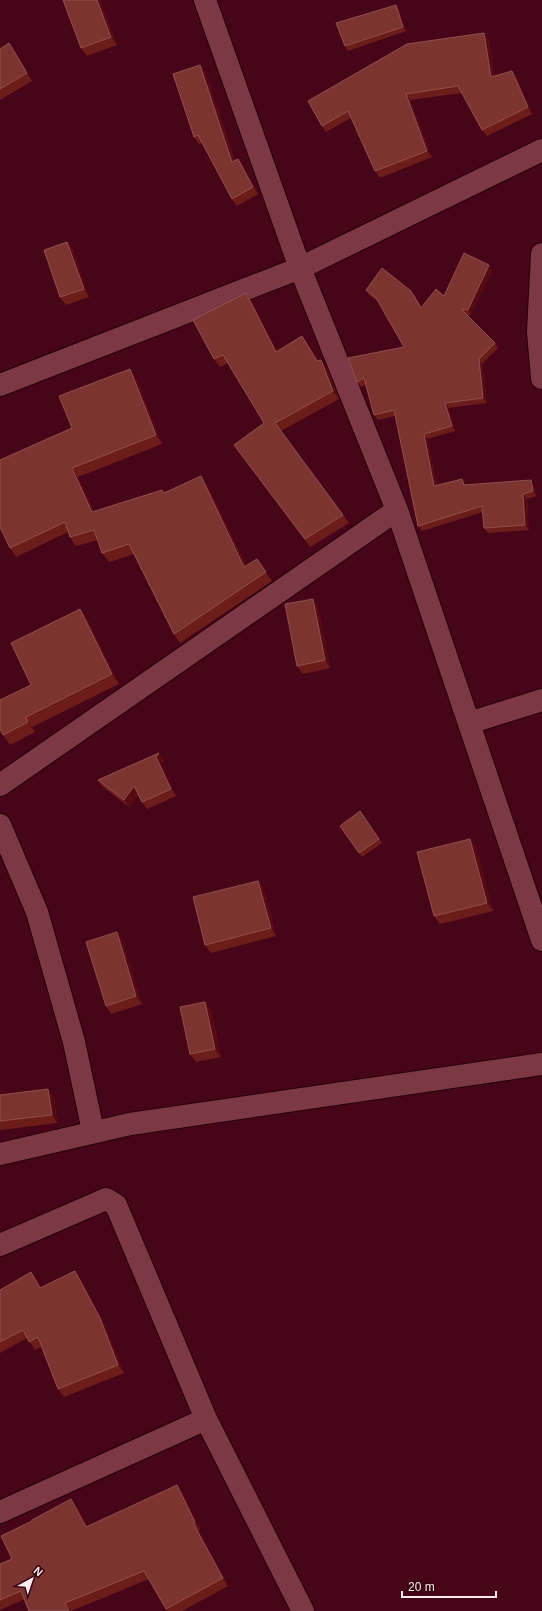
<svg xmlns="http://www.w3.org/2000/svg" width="542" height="1611" font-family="Arial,sans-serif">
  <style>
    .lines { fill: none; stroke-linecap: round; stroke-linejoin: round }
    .minor-casing { stroke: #250007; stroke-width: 24 }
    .minor { stroke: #7d3846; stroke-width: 22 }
    .wall { fill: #6d1d19 }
    .shaded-wall { fill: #570a10 }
    .building { fill: #7c3430; stroke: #90504d }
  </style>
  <rect width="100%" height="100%" fill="#47051a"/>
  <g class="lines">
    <defs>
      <path id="minor" d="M205,0l95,268 97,242 145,430
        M542,254l-4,78 4,46
        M0,385l300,-117 242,-118
        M469,723l73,-23
        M0,785l397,-275
        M0,825l37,87 37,130 19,89
        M0,1154l130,-30 412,-60
        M0,1245l106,-46 10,6 90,214 97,192
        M0,1512l206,-93"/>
    </defs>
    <!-- minor casing -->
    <use href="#minor" class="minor-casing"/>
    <!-- minor -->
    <use href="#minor" class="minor"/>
  </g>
  <!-- wall -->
  <path class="wall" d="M100,0l17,45 -30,11 -6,-8z
    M399,9l7,22 -58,20 -3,-5z
    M489,39l5,37 23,2 15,36 -45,22 -5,-6 -20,-37 -52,7 22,57 -52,21 -5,-7 -24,-53 -25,14 -4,-6 -14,-25z
    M0,49l15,2 17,30 -32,19z
    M200,65l5,7 30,89 3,-2 5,7 15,28 -21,12 -5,-7 -30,-56 -3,1 -5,-7z
    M67,242l6,8 16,47 -23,8 -6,-8z
    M489,265l3,6 -21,44h-4l28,28 3,5 -16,16 5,39 -38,5 6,23 -28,8 10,46 25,-6 4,6h68l2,11 -9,3 2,31 -41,3 -4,-5 -1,-16 -61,19 -4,-5 -23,-110 -17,4 -4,-5 -8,-31 -5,3 -4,-5 47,-35 -25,-45 -10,-7 -3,-5 49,6 6,11 23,-11z
    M246,293l5,8 26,50 25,-15 16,25 9,7 12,31 -58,32 68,92 -39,24 -76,-102 30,-22 -36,-60 -8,4 -6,-8z
    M136,378l26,66 -84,33 16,35 70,-19 43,-8 39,81 17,2 9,13 -92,62 -6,-9 -40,-80 -25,8 -7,-9 -4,-13 -22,6 -6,-9 -2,-5 -52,25 -6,-9 -9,-88 71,-32z
    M313,599l5,8 12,61 -27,6 -6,-8z
    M87,619l32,65 -87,43 3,5 -25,13 -7,-10 28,-50z
    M159,753l5,7 -3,4 15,32 -29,13 -5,-7 -4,-7 -9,12 -26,-20 -5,-7z
    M360,811l22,32 -20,14 -22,-31z
    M476,847l17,64 -53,13 -6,-8z
    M258,881l6,8 12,47 -65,17 -6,-8z
    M122,940l20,64 -31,10 -5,-8z
    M205,1002l6,8 10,47 -25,5 -6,-8z
    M0,1095l54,2 3,26 -57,7z
    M80,1279l25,47 19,47 -60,24 -6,-8 -17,-42 -6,3 -8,-12 -27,15v-63l37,-10 4,8z
    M182,1493l18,37 -2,1 30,55 -46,25h-15l-18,-32 -78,32 -46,-12 -25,11v-46l12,-5 65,-52 10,19z"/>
  <!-- shaded-wall -->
  <path class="shaded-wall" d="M97,0h3l17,45 -6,-8z
    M396,5l3,4 7,22 -3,-4z
    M484,33l5,6 6,45 -4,-7z
    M9,43l6,8 17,30 -5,-8z
    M200,65l5,7 32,97 -5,-7z
    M512,71l5,7 15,36 -4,-7z
    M406,94l4,6 22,57 -5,-6z
    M238,159l5,7 15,28 -5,-7z
    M67,242l6,8 16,47 -5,-8z
    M489,265l3,6 -21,44 -3,-5z
    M246,293l5,8 31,59 -6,-8z
    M302,336l6,8 15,25 -6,-8z
    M479,359l3,5 5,39 -4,-5z
    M321,360l6,8 12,31 -6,-8z
    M130,369l6,9 26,66 -6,-9z
    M445,403l4,5 6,23 -3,-5z
    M424,434l3,5 11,52 -4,-5z
    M72,468l6,9 20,44 -6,-9z
    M201,476l6,9 43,91 -6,-9z
    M462,479l3,5 2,6 -3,-5z
    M531,480l3,5 2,11 -3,-5z
    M523,494l4,5 2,31 -4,-5z
    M313,599l5,8 12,61 -5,-8z
    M80,609l7,10 32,65 -7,-10z
    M26,717l9,15 -7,-10z
    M159,753l5,7 -3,4 15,32 -5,-7 -15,-32z
    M134,786l5,7 -10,14 -5,-7z
    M470,839l6,8 17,64 -6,-8z
    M258,881l6,8 12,47 -5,-8z
    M117,932l5,8 20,64 -6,-8z
    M205,1002l6,8 10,47 -6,-8z
    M48,1089l6,8 3,26 -5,-8z
    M75,1271l5,8 25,47 19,47 -6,-8z
    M31,1272l6,8 9,16 -6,-8z
    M177,1485l5,8 18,37 -5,-8z
    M71,1499l6,8 15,28 -6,-8z
    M193,1523l5,8 30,55 -5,-8z
    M65,1603l6,8h-2z"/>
  <!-- building -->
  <path class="building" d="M63,0h34l14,37 -30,11z
    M396,5l7,22 -58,19 -9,-23z
    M484,33l7,44 21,-6 16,36 -46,23 -24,-44 -52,8 21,57 -52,20 -27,-60 -26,15 -14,-25 99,-57z
    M9,43l18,30 -27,16v-40z
    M200,65l32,97 6,-3 15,28 -21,12 -34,-64 -4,2 -21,-63z
    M67,242l17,47 -24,8 -16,-47z
    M464,253l25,12 -21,45 -7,-1 34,34 -16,16 4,39 -38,5 7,23 -28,8 10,52 28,-7 2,6 67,-5 2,11 -10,3 2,31 -41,3 -2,-22 -64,20 -24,-116 -20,5 -10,-37 -7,4 -9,-24 56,-11 -28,-49 -10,-8 16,-22 29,23 10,17 15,-19 8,7z
    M246,293l30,59 26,-16 15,25 4,-1 12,31 -58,32 68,92 -38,24 -71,-94 30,-22 -41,-68 -9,4 -21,-39z
    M130,369l26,66 -84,33 20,44 70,-22 2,3 37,-17 43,91 13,-8 9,13 -92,62 -45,-90 -27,9 -8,-23 -24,7 -5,-15 -55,26 -10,-21v-67l72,-32 -13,-32z
    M313,599l12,61 -28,6 -12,-62z
    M80,609l32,65 -86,43 2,5 -25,13 -3,-6v-29l31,-15 -20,-42z
    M159,753l-3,4 15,32 -29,13 -8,-16 -10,14 -26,-20z
    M360,811l19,28 -20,14 -19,-27z
    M470,839l17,64 -53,13 -17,-64z
    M258,881l13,47 -66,17 -12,-48z
    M117,932l19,64 -30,10 -20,-64z
    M205,1002l10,47 -25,5 -10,-47z
    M48,1089l4,26 -52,6v-26z
    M75,1271l25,47 18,47 -60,24 -20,-52 -9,5 -6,-12 -23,12v-52l31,-18 9,16z
    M177,1485l18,37 -2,1 30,55 -57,31 -22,-38 -79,32 4,8h-40l-8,-20 -21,9v-36l12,-5 -11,-23 31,-15v-1l39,-21 15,28z"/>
  <!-- north arrow -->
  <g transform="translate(32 1579) rotate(40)" stroke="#360513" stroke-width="3" paint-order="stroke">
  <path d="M0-3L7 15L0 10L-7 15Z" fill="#fdebed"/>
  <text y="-6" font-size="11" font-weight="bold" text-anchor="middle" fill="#fdebed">N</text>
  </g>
  <!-- scale -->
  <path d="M402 1591v6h94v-6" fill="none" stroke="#fdebed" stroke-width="2"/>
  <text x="408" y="1591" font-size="12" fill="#fdebed" stroke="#360513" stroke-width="3" paint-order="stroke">20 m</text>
</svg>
